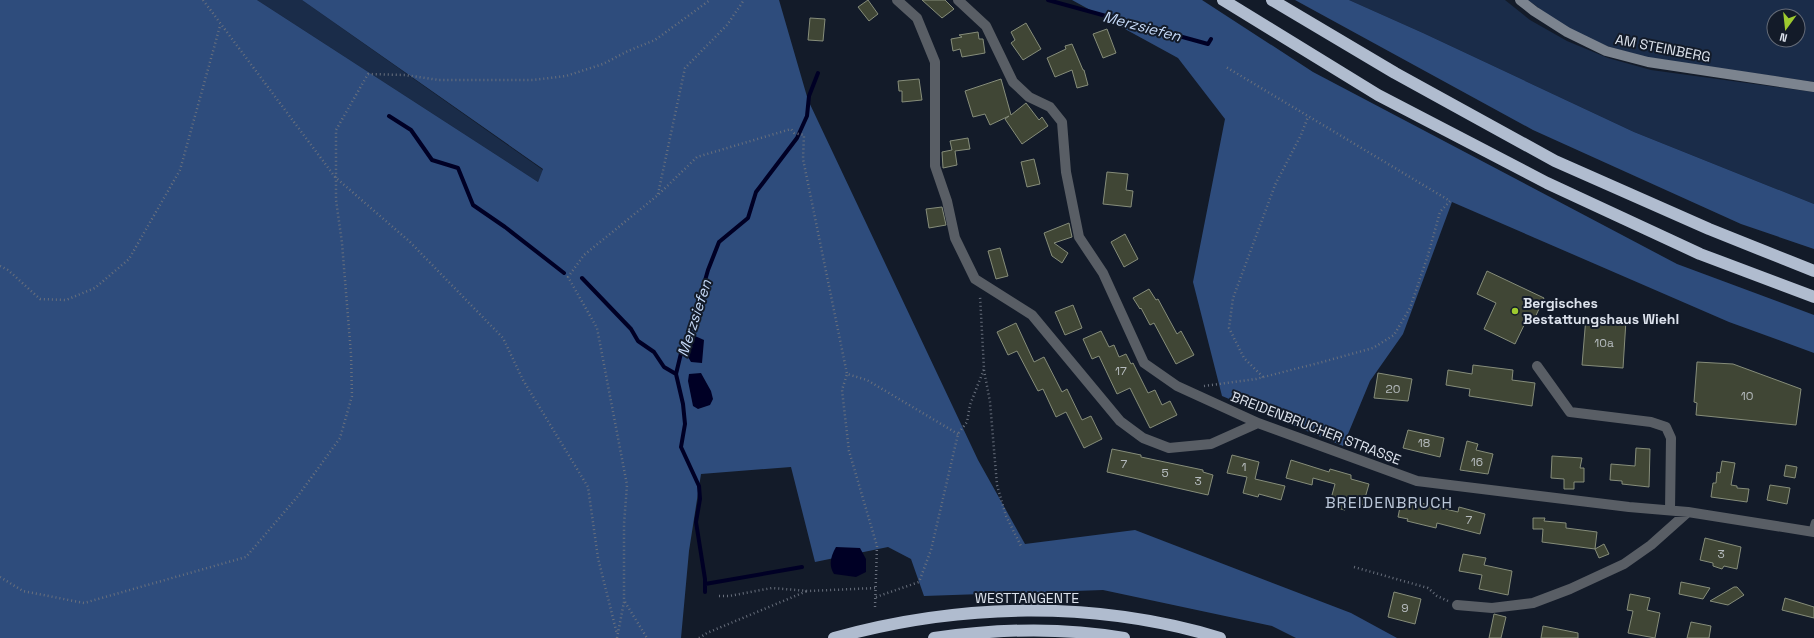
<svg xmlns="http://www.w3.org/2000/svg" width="1814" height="638" font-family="'Space Grotesk',sans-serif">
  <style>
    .green { fill: #1a2c49; fill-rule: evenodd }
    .forest { fill: #2e4c7c }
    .water { fill: #000025 }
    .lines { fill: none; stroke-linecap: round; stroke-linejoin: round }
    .stream { stroke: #000025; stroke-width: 4 }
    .building { fill: #404635; stroke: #868d7a }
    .path { stroke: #69707d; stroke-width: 2.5; stroke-dasharray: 1 3; stroke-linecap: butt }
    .lane { stroke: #595e65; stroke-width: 6 }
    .street { stroke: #595e65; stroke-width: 10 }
    .secondary { stroke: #7c848f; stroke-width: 10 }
    .highway { stroke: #b0bccf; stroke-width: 12 }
    .poi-dot { fill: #9eca2f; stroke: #131b29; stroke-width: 1.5 }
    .labels { text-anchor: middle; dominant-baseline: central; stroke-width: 4; stroke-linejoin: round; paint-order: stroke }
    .number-label { font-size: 12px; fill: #b6bcbf }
    .street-label { font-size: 14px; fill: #dde3ed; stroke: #131b29 }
    .poi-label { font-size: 14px; font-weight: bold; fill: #dde3ed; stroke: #131b29; text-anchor: start }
    .water-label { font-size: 15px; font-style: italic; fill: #c5d9f7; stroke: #131b29 }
    .quarter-label { font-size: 16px; letter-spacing: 1px; fill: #bac6d8; stroke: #131b29 }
  </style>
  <rect width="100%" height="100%" fill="#131b29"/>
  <!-- green -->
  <path class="green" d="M257,0h45l241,170 -5,12z
    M1349,0h156l25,20 37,21 41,17 43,12 163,22v112l-180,-72 -211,-99z
    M1528,0h286v82l-166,-24 -41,-12 -40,-17zM1774,16h24v24h-24z"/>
  <!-- forest -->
  <path class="forest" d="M0,0h257l281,182 5,-13 -241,-169h477l29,100 170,360 47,84 110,-14 216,83 46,25h-101l-24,-12 -169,-36 -179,6 -13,-37 -23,-12 -73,15 -24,-95 -90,7 -12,77 -8,87h-681z
    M1072,0h130l111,72 364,192 137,51v38l-85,-31 -277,-120 -49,132 -33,47 -27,65 -121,-50 -29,-114 32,-163 -47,-61z
    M1295,0h54l74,33 211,99 180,72v45l-73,-25 -208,-94z"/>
  <!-- water -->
  <path class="water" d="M695,336l9,4 -2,23 -11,-1 -3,-5z
    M701,373l10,18 2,8 -3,6 -12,4 -5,-3 -5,-25 1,-7z
    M836,547l24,1 6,11v13l-10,5 -22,-3c-6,-9 -3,-18 2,-27z"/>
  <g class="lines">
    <!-- stream -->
    <path class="stream" d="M1048,0l160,44 3,-5
      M389,116l22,14 21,30 26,8 15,37 32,22 59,46
      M582,278l49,51 7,12 16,11 10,15 12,7
      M705,584l97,-17
      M705,592v-13l-9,-57 4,-23 -1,-13 -18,-39 4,-23 -2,-20 -7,-30 6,-25 12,-30 14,-49 11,-28 29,-24 8,-26 41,-54 10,-22 2,-20 9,-23"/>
  </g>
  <!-- building -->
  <path class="building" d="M868,0l10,14 -9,7 -11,-14z
    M922,0h23l9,9 -12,9z
    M810,18l15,1 -2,22 -15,-1z
    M1026,23l15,26 -18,11 -12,-17 4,-3 -4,-8z
    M1107,29l9,24 -13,5 -10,-24z
    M978,32l1,7h4l2,14 -23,4 -2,-8 -7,2 -2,-12 11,-2 -3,-2z
    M1072,44l11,26h1l4,15 -11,3 -5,-18 -17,7 -8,-19 19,-9 -1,-3z
    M919,79l3,21 -20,2v-11h-3l-1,-10z
    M1001,79l10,36 15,-12 13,17 3,-3 6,9 -26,18 -17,-25 4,-3 -19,9 -5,-11 -12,3 -8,-26z
    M968,138l2,11 -15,2 2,14 -14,3 -1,-16 10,-2 -2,-9z
    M1034,159l6,25 -13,3 -6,-25z
    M1107,172l21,2 -2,16 7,1 -2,16 -28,-3z
    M942,207l4,18 -17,3 -3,-19z
    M1069,223l3,14 -18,6 14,10 -6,10 -10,-7 -8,-23z
    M1125,234l13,25 -14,8 -13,-25z
    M1000,248l8,28 -12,3 -8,-28z
    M1487,271l57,27 -11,24 -6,-3 -12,25 -31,-15 12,-26 -19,-9z
    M1149,289l7,11 2,-1 19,35 4,-3 13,24 -18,9 -22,-41 -4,2 -9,-17 -1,1 -7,-11z
    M1073,305l9,23 -17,7 -10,-23z
    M1586,317l40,3 -3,48 -41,-3z
    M1016,323l18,39 10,-5 18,35 5,-3 15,31 9,-4 11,23 -18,9 -18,-36 -10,5 -13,-28 -5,2 -21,-40 -9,4 -11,-23z
    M1101,331l8,16 5,-2 5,12 7,-3 5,10 2,-1 15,30 7,-3 7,15 8,-4 7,14 -27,13 -20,-40 -13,6 -18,-38 -7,3 -9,-20z
    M1697,362l36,2 68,25 -5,36 -100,-10 1,-12 -3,-1z
    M1473,365l40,5 -1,10 23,3 -3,23 -63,-10 1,-7 -24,-4 2,-15 24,4z
    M1378,373l34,6 -4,22 -34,-3z
    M1408,430l36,8 -4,19 -37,-9z
    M1467,441l11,3 -2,6 17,4 -5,20 -28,-4z
    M1636,448l14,1 -1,38 -27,-3v-3l-12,-1 1,-16 24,2z
    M1112,449l29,6v2l62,13v2l10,3 -5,20 -101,-23z
    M1232,455l27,7 -4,17 30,7 -4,14 -22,-6 -1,3 -15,-4 4,-16 -20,-4z
    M1552,456l30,2 -2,10h4v14h-10v7h-10v-10l-13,-1z
    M1291,460l38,12 1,-3 21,6v4l18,5 -6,21 -15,-4 -3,9 -16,-4 6,-22 -22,-6 -1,7 -26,-7z
    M1722,461l13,2 -4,22 6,1v2l12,1 -2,13 -36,-5 2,-14h3l1,-11 3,1z
    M1786,465l11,2 -2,11 -11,-2z
    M1770,485l20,3 -3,16 -20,-4z
    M1412,501l46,11 1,-5 26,7 -5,20 -43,-11 -1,5 -29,-7 1,-2 -10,-2 3,-15 10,2z
    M1533,518h12l-1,3 22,2v5l31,4 -2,17 9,-5 5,10 -10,4 -4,-9 -53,-7 1,-13h-10z
    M1705,538l36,9 -4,22 -13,-3 -2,3 -9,-3v-3l-13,-3z
    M1463,554l23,4 -2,7 28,6 -4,24 -29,-6 3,-14 -23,-4z
    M1681,582l29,6 -7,11 -24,-5z
    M1734,587h3l7,8 -16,10 -18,-4z
    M1394,592l27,7 -6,25 -27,-7z
    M1630,594l20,4 -3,12 13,3 -5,25 -27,-5 5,-22 -6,-1z
    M1785,598l29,9v11l-32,-8z
    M1494,614l12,3 -5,21h-12z
    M1691,622l20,4 -2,12h-22z
    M1543,626l35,7v5h-37z"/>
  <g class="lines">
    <!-- path -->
    <path class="path" d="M203,0l132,177 74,64 94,97 20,42 65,107 10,71 19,76
      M658,194l27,-126 42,-43 17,-25
      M0,266l8,4 32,29 26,1 29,-12 34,-29 51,-89 40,-144
      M984,370l6,32 7,83 9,31 15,30
      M1263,377l-19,-19 -15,-30 4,-30 42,-113 26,-50 7,-18
      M1204,386l52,-7 70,-18 47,-13 21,-13 16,-27 18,-53 12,-43 10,-11 -224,-134
      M1354,567l74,21 9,8 11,5
      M0,577l23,14 61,12 162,-46 52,-61 42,-58 12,-42 -1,-42 -9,-111 -6,-43v-70l32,-56 37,1 34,5h94l33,-4 37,-12 25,-13 27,-11 55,-40
      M719,596h10l43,-8 36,3 68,-3
      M876,597l43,-15 12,-32 27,-116 9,-12 3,-17 14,-36 -4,-73
      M625,602l22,36
      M875,607l2,-61 -28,-95 -7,-61 5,-16 20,6 91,54
      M617,638l7,-36v-78l3,-39 -30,-157 -29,-51 16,-22 74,-60 39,-38 94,-28 3,4 10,2 -1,24 44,215
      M699,638l8,-5 100,-42"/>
    <!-- lane -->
    <path class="lane" d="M1811,532l3,-10"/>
    <!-- street -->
    <path class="street" d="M897,0l20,18 18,44v104l12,35 8,37 20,41 57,36 88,106 23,17 26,10 42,-4 47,-21
      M958,0l28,26 27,56 16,15 21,10 12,15 4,50 13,65 24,36 41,90 33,23 81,37 159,58 212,26 59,5 126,20
      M1537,366l33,46 81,10 15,5 5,11 -1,72
      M1457,605l35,3 41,-5 37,-14 54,-25 27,-19 37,-33"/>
    <!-- secondary -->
    <path class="secondary" d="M1520,0l14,11 33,21 39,19 42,11 166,25"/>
    <!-- highway -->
    <path class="highway" d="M1223,0l155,95 169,88 153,71 114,43
      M1272,0l123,73 160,88 154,68 105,42
      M834,638c125,-35 261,-38 386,0
      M934,638c62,-9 128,-11 190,0"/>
  </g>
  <!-- markers -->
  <circle class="poi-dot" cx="1515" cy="311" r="4"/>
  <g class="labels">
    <!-- number labels -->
    <g class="number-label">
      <text x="1604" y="343">10a</text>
      <text x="1121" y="371">17</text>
      <text x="1393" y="389">20</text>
      <text x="1747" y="396">10</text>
      <text x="1424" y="443">18</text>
      <text x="1477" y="462">16</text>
      <text x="1124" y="464">7</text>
      <text x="1244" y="467">1</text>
      <text x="1165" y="473">5</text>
      <text x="1198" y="481">3</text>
      <text x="1469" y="520">7</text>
      <text x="1721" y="554">3</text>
      <text x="1405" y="608">9</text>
    </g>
    <!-- street labels -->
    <g class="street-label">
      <text transform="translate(1663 48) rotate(11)">AM STEINBERG</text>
      <text transform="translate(1316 428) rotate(21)">BREIDENBRUCHER STRASSE</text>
      <text x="1027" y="598">WESTTANGENTE</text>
    </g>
    <!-- poi labels -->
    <g class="poi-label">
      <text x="1523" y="303">Bergisches<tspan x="1523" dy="16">Bestattungshaus Wiehl</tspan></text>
    </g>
    <!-- water labels -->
    <g class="water-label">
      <text transform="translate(1142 26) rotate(15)">Merzsiefen</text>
      <text transform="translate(694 318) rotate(-72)">Merzsiefen</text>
    </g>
    <!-- quarter labels -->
    <g class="quarter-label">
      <text x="1389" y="502">BREIDENBRUCH</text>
    </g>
  </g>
  <!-- north arrow -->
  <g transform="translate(1786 28) rotate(195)"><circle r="19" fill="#131b29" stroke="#646b77"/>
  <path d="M0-3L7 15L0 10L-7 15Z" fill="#9eca2f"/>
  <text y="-6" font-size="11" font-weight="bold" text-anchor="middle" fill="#dde3ed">N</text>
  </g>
</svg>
